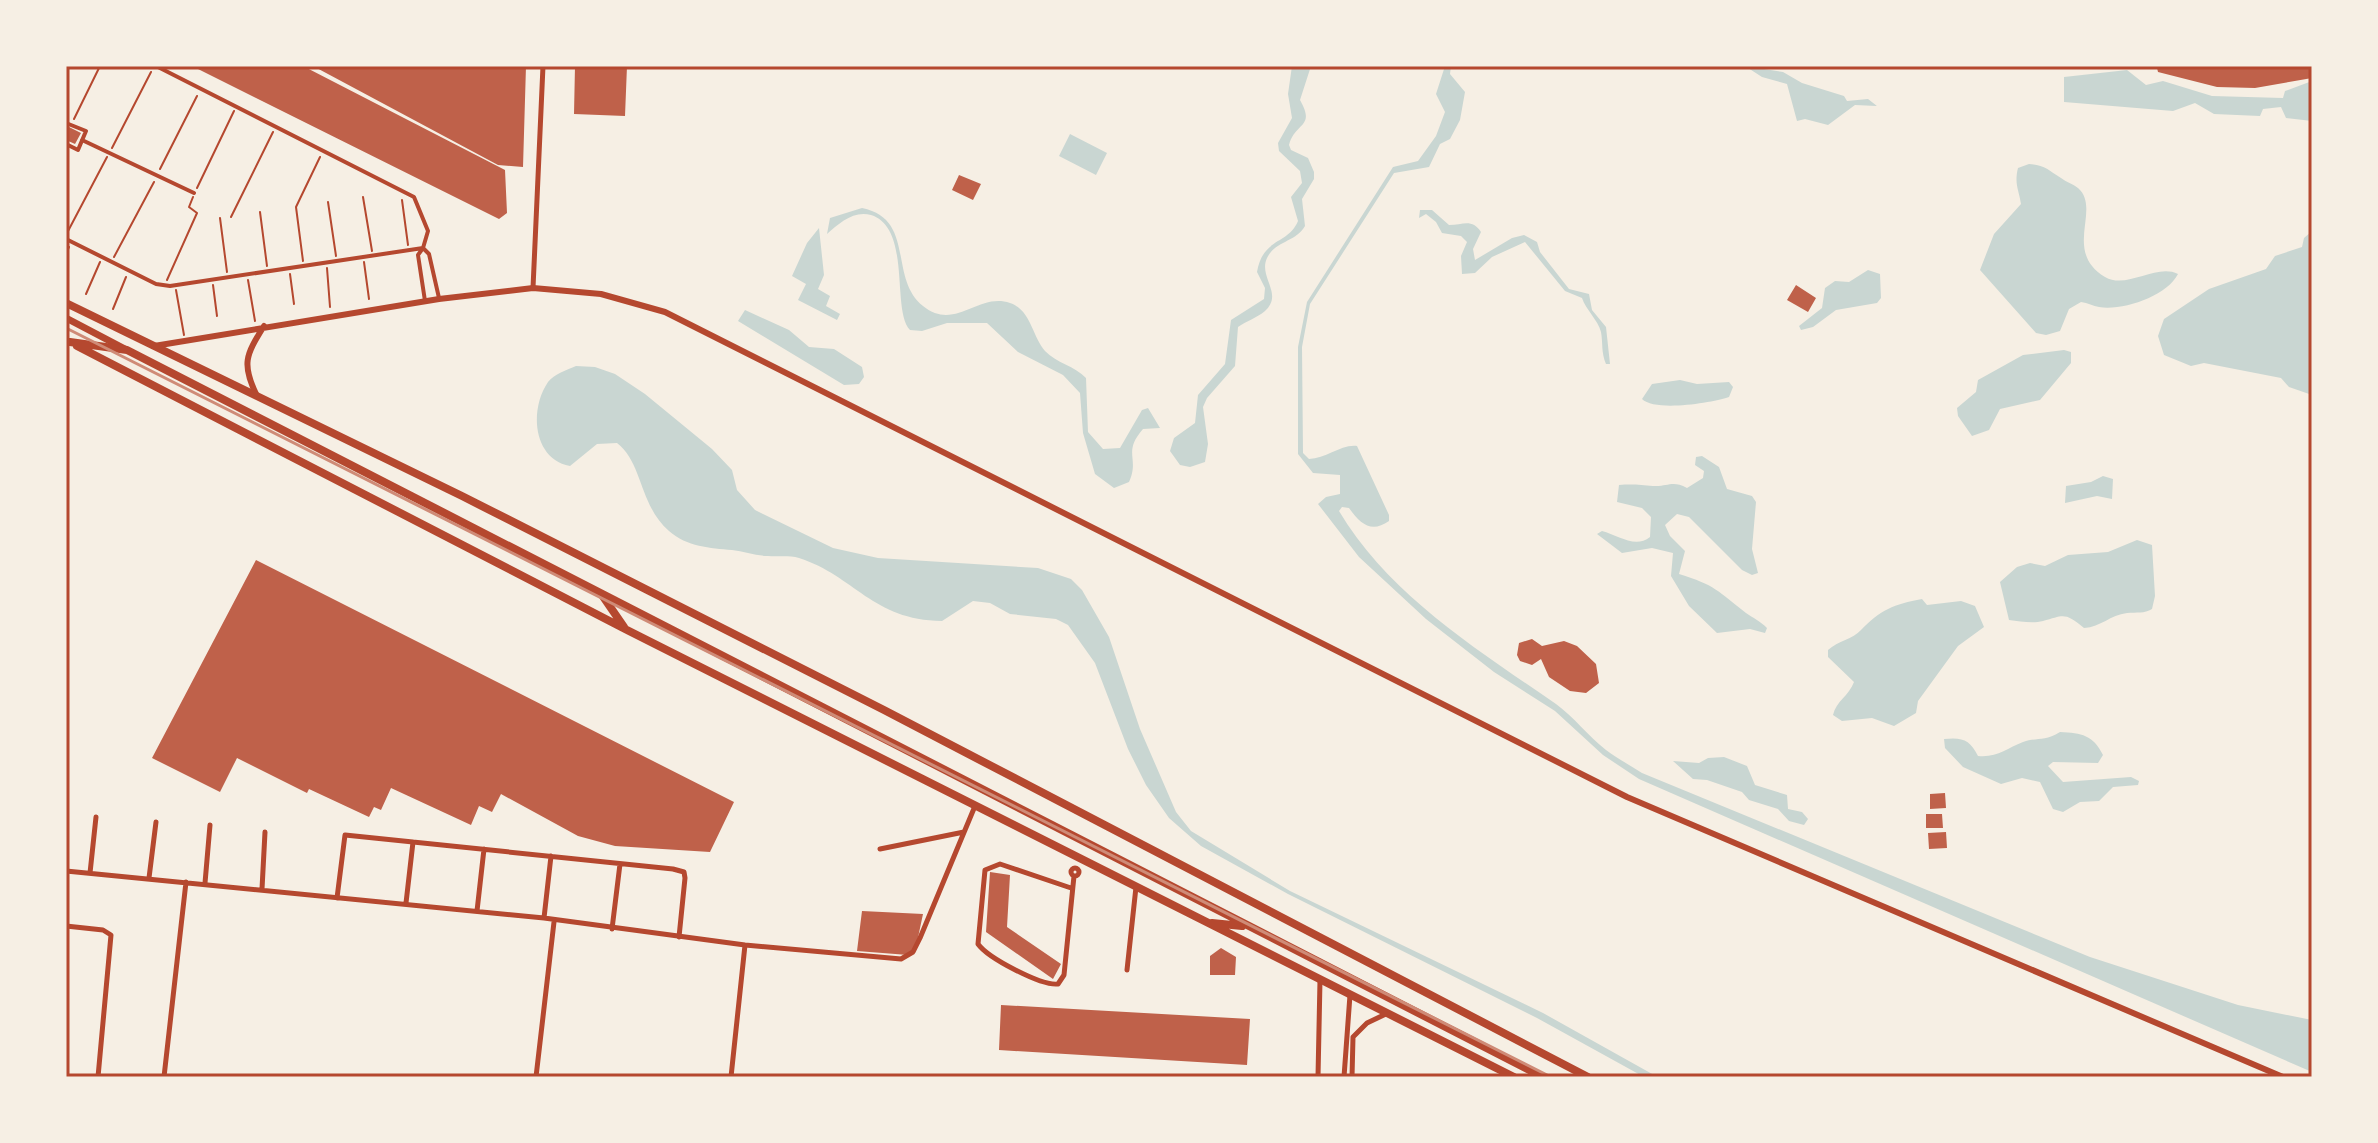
<svg xmlns="http://www.w3.org/2000/svg" width="2378" height="1143" font-family="'IBM Plex Sans',sans-serif">
  <style>
    .water { fill: #c9d6d2 }
    .building { fill: #bf614a }
    .lines { fill: none; stroke-linecap: round; stroke-linejoin: round }
    .path { stroke: #b5482f; stroke-width: 2 }
    .pedestrian { stroke: #b5482f; stroke-width: 4 }
    .minor { stroke: #b5482f; stroke-width: 5 }
    .tertiary { stroke: #b5482f; stroke-width: 6 }
    .secondary { stroke: #b5482f; stroke-width: 7 }
    .primary { stroke: #b5482f; stroke-width: 8 }
    .rail { stroke: #cf8b77; stroke-width: 3 }
    .neatline { fill: none; stroke: #b5482f; stroke-width: 3 }
  </style>
  <rect width="100%" height="100%" fill="#f6efe4"/>
  <!-- water -->
  <path class="water" d="M1292,66h19l-11,34c16,28 -5,22 -11,45l2,5 17,8 6,14v7l-12,20 3,27c-9,16 -30,15 -38,32 -9,19 17,36 -2,53 -8,7 -19,10 -27,16l-3,39 -28,32 -4,9 5,37 -3,18 -15,5 -10,-2 -10,-14 4,-13 21,-15 3,-28 27,-31 6,-44 33,-21 1,-11 -8,-16c6,-35 31,-27 41,-51l-7,-24 11,-14 -2,-12 -21,-20 -1,-8 14,-25 -4,-24z
    M1445,66h6l-1,8 15,18 -5,28 -10,19 -10,5 -11,23 -35,6 -84,131 -8,43 1,106 6,6c17,0 32,-15 48,-13l32,69v6c-17,12 -28,4 -40,-13l-7,-1 -3,4c50,84 139,139 217,193 18,13 32,32 50,46 10,8 24,15 36,23l448,184 148,48 74,15v52l-673,-293 -36,-24 -48,-44 -61,-39 -68,-53 -67,-62 -41,-53 8,-7 14,-3v-19l-27,-2 -15,-19v-107l9,-45 86,-135 25,-6 18,-25 9,-24 -9,-18z
    M1745,66l38,6 19,11 42,13 3,5 21,-2 9,7 -22,-1 -27,20 -23,-6 -8,2 -10,-37 -25,-7z
    M2127,70l19,15 17,-4 49,15 71,2 2,-7 27,-10v40l-26,-3 -5,-11 -18,2 -3,7 -46,-2 -19,-11 -22,8 -109,-9v-25z
    M1070,134l37,19 -11,22 -37,-19z
    M2029,164c16,1 19,6 32,14 5,4 12,6 17,10 24,21 -16,63 27,89 22,13 51,-14 73,-3 -11,22 -55,37 -79,33 -6,-1 -11,-4 -18,-5l-12,7 -9,22 -14,4 -10,-2 -56,-63 14,-36 27,-30c-2,-14 -7,-20 -3,-36z
    M862,208c54,11 26,70 61,98 32,26 55,-14 87,-3 21,7 22,33 35,48 11,12 30,15 41,27l2,54 15,17 17,-1 22,-38 6,-2 12,20 -17,1c-21,24 -3,29 -14,53l-15,6 -19,-14 -12,-41 -3,-40 -17,-18 -45,-23 -31,-29h-40l-25,8 -12,-1c-19,-20 2,-102 -39,-115 -17,-5 -32,8 -44,19l3,-16z
    M1420,210h12l17,15c14,0 23,-7 32,7l-8,17 2,11 37,-22 12,-3 13,7 3,10 29,37 20,5 3,16 14,17 4,37h-4c-5,-12 -3,-21 -5,-32 -3,-12 -15,-22 -19,-34l-17,-7 -40,-49 -33,15 -17,16 -13,1 -1,-18 6,-14 -6,-6 -19,-3 -6,-11 -10,-8 -7,4z
    M819,228l5,47 -6,14 12,7 -4,10 14,8 -3,6 -39,-20 8,-16 -14,-8 15,-33z
    M2312,231v164l-23,-8 -8,-9 -77,-15 -13,3 -27,-11 -6,-19 6,-17 45,-30 57,-20 9,-13 27,-9 2,-9z
    M1868,270l12,4 1,24 -4,5 -41,7 -23,17 -12,3 -2,-4 23,-18 3,-20 10,-7 14,1z
    M745,310l44,20 20,17 25,2 28,18 2,10 -5,7 -15,1 -106,-64z
    M2064,350l7,2v11l-31,37 -40,9 -11,21 -17,6 -14,-20 -1,-8 19,-16 2,-12 45,-25z
    M576,366l19,1 20,7 30,20 67,55 20,21 5,20 18,20 78,38 45,10 160,10 33,11 11,11 27,47 31,92 36,83 15,19 99,60 253,122 111,62 -10,2 -107,-59 -249,-124 -87,-48 -32,-28 -23,-33 -18,-36 -33,-86 -27,-38 -12,-6 -46,-5 -20,-11 -17,-2 -31,20c-70,-1 -87,-45 -143,-63 -10,-3 -21,-1 -31,-2 -12,0 -24,-5 -36,-6 -22,-2 -45,-3 -63,-19 -30,-26 -26,-68 -52,-88l-20,1 -27,22c-37,-7 -41,-56 -22,-84 6,-8 19,-12 28,-16z
    M1680,380l17,4 32,-2 4,5 -4,10c-18,6 -74,15 -87,2l10,-15z
    M1702,456l17,11 8,22 25,7 4,6 -4,47 6,24 -6,2 -10,-5 -53,-53 -12,-3 -12,11 5,11 15,15 -6,23c36,11 39,17 67,39 7,5 14,8 21,15l-2,5 -15,-4 -33,4 -28,-27 -18,-30 2,-23 -21,-5 -30,5 -25,-19 5,-3c16,4 33,18 48,6l1,-20 -9,-9 -25,-6 2,-17c14,-1 22,0 34,1 15,1 19,-6 34,2l16,-10 1,-7 -9,-6 1,-8z
    M2103,476l10,3 -1,20 -15,-3 -32,7 1,-17 25,-4z
    M2137,540l15,5 3,51 -3,13c-8,5 -15,3 -25,4 -17,2 -26,14 -43,15 -19,-16 -20,-13 -41,-7 -11,3 -23,0 -34,-1l-9,-38 17,-15 13,-4 15,3 23,-11 40,-3z
    M1922,599l5,6 34,-4 14,5 9,21 -26,19 -40,55 -2,12 -22,13 -22,-8 -30,3 -9,-6c3,-14 16,-19 21,-33l-26,-25v-7c10,-9 25,-11 33,-20 19,-20 33,-26 61,-31z
    M2060,732c22,1 33,3 43,23l-5,8 -45,-1 -5,4 15,16 68,-5 8,4 -1,4 -25,2 -14,14 -19,1 -17,10 -10,-3 -13,-27 -18,-4 -21,6 -38,-17 -18,-19 -1,-9c19,-2 26,1 34,17 19,2 29,-8 45,-14 14,-5 21,0 37,-10z
    M1724,757l23,9 8,19 32,10 1,14 14,3 6,7 -4,6 -15,-4 -11,-12 -29,-9 -7,-8 -35,-12 -14,-1 -20,-18 26,2 9,-5z"/>
  <!-- building -->
  <path class="building" d="M192,66h111l202,104 2,43 -8,6z
    M313,66h213l-3,101 -25,-2z
    M575,66h52l-2,50 -51,-2z
    M2165,66h147v12l-57,10 -38,-1 -59,-15 -1,-4z
    M69,127l12,6 -6,11 -9,-4z
    M959,175l22,9 -8,16 -21,-10z
    M1796,285l20,13 -8,14 -21,-12z
    M256,560l478,242 -24,50 -95,-6 -37,-10 -77,-42 -9,18 -13,-6 -8,19 -80,-37 -10,22 -7,-3 -5,10 -60,-28 -2,4 -70,-35 -17,34 -68,-34z
    M1532,639l10,7 22,-5 13,5 19,18 3,19 -13,10 -16,-2 -21,-14 -8,-18 -9,6 -12,-4 -3,-6 2,-12z
    M1945,793l1,15 -16,1v-15z
    M1926,814h16l1,14h-17z
    M1946,832l1,16 -18,1 -1,-16z
    M990,872l20,3 -3,52 54,37 -8,15 -67,-47z
    M862,911l61,3 -7,33 -8,8 -51,-4z
    M1221,948l15,9 -1,18h-25v-19z
    M1001,1005l249,14 -3,46 -248,-15z"/>
  <g class="lines">
    <!-- path -->
    <path class="path" d="M74,119l26,-53
      M112,148l39,-76
      M160,169l37,-73
      M197,188l37,-77
      M363,197l9,54
      M402,200l6,45
      M328,202l8,54
      M260,212l7,54
      M231,217l42,-85
      M220,218l7,54
      M67,233l40,-76
      M66,254l3,-7
      M114,257l40,-75
      M303,261l-7,-54 24,-50
      M364,262l5,37
      M327,268l3,39
      M290,274l4,30
      M167,280l30,-67 -8,-6 4,-10
      M248,280l7,41
      M213,285l4,31
      M176,290l8,45
      M86,294l14,-32
      M113,309l13,-32"/>
    <!-- pedestrian -->
    <path class="pedestrian" d="M66,123l20,8 -8,19 -12,-6
      M82,140l112,53
      M66,239l90,45 14,2 253,-38 5,-17 -14,-34 -258,-131
      M425,301l-7,-46 5,-7 6,6 10,44"/>
    <!-- minor -->
    <path class="minor" d="M533,288l10,-222
      M880,849l84,-17
      M1071 872a4 4 0 1 1 8 0a4 4 0 1 1-8 0Z
      M66,871l478,47 201,27 156,14 12,-7 7,-14 55,-132
      M90,873l6,-56
      M149,878l7,-56
      M205,883l5,-58
      M1071,888l-71,-24 -15,6 -7,74c10,14 63,42 80,40l6,-9 10,-99
      M262,889l3,-57
      M337,898l8,-63 328,34 11,3 1,6 -6,59
      M406,903l7,-61
      M477,911l7,-62
      M544,918l7,-62
      M66,926l37,4 8,5 -13,142
      M612,929l8,-65
      M1127,970l9,-83
      M164,1077l22,-195
      M536,1077l18,-155
      M731,1077l14,-132
      M1318,1077l2,-97
      M1344,1077l6,-82
      M1352,1077l1,-40 14,-14 21,-10"/>
    <!-- tertiary -->
    <path class="tertiary" d="M154,346l285,-47 94,-11 68,6 64,18 962,485 656,280
      M257,396c-16,-32 -11,-41 7,-70"/>
    <!-- secondary -->
    <path class="secondary" d="M66,318l59,31"/>
    <!-- primary -->
    <path class="primary" d="M66,303l396,193 422,214 704,367
      M70,342l57,8 1416,727
      M77,346l550,284 887,447
      M602,595l22,32
      M1212,923l30,3"/>
    <!-- rail -->
    <path class="rail" d="M66,328l1485,749"/>
  </g>
  <!-- border -->
  <rect width="2378" height="1143" fill="none" stroke="#f6efe4" stroke-width="136"/>
  <rect x="68" y="68" width="2242" height="1007" class="neatline"/>
</svg>
